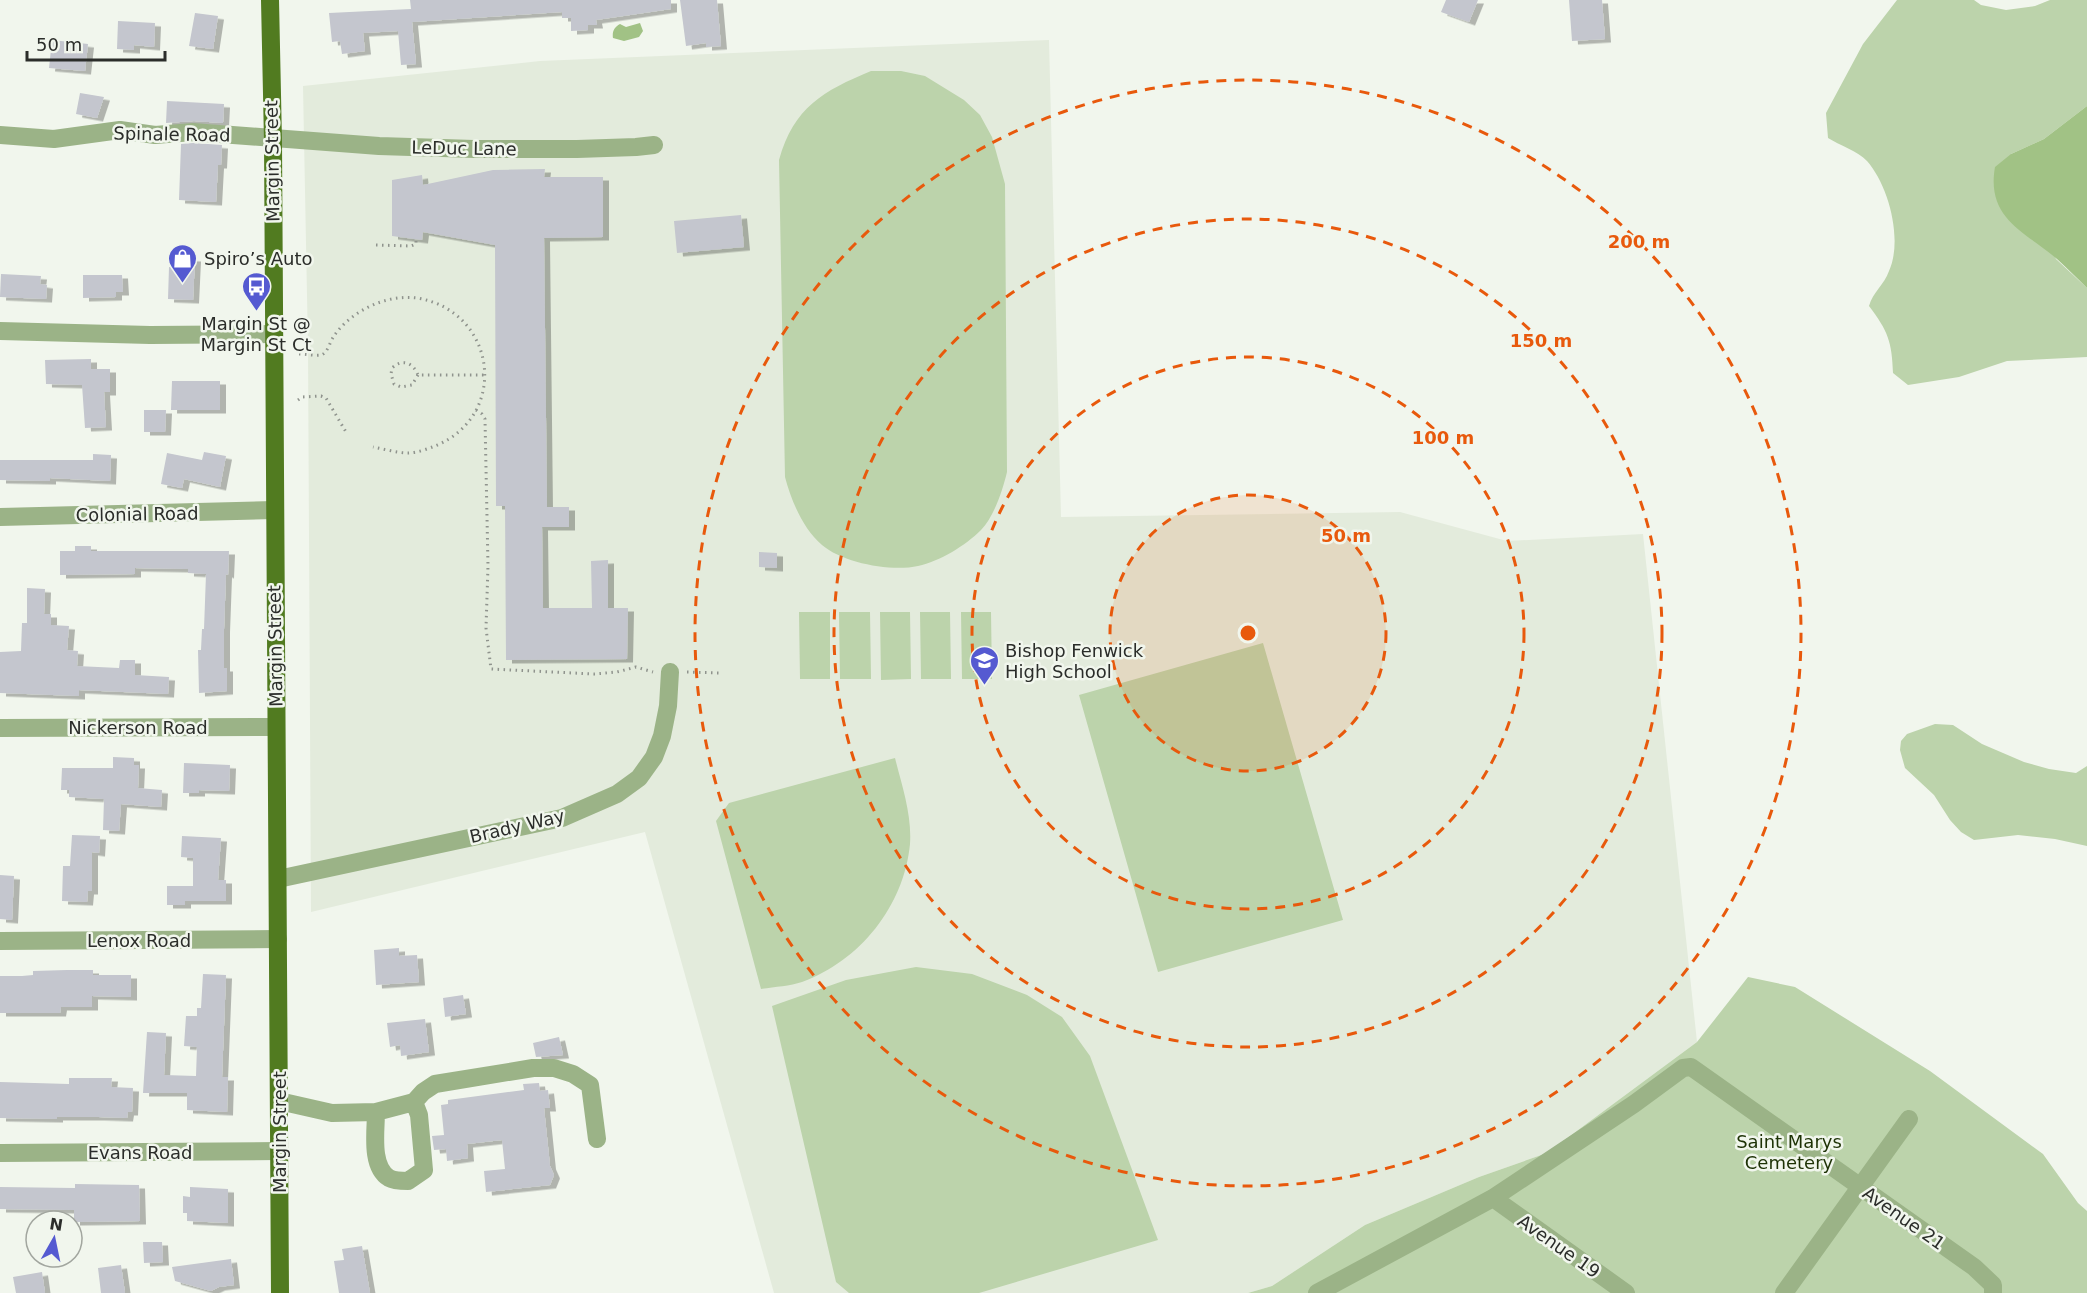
<svg xmlns="http://www.w3.org/2000/svg" width="2087" height="1293" font-family="'DejaVu Sans',sans-serif">
  <style>
    .built { fill: #e3ebdc }
    .green { fill: #bcd3ab }
    .water { fill: #a1c285 }
    .building { fill: #c4c6ce; filter: url(#shadow) }
    .lines { fill: none; stroke-linecap: round; stroke-linejoin: round }
    .path { stroke: #8f938d; stroke-width: 3; stroke-dasharray: 1.5 4.5; stroke-linecap: butt }
    .minor { stroke: #9bb387; stroke-width: 18 }
    .major { stroke: #517b20; stroke-width: 18 }
    .ring { fill: none; stroke: #e8590c; stroke-width: 3; stroke-dasharray: 10 8 }
    .labels { text-anchor: middle; dominant-baseline: central; stroke-width: 5; stroke-linejoin: round; paint-order: stroke }
    .street-label { font-size: 18px; fill: #2b2d2a; stroke: #f1f6ed }
    .poi-label { font-size: 18px; fill: #2b2d2a; stroke: #f1f6ed; text-anchor: start }
    .park-label { font-size: 18px; fill: #1d3205; stroke: #f1f6ed }
    .centre { fill: #e8590c; stroke: #f1f6ed; stroke-width: 3 }
    .ring-label { font-size: 18px; text-anchor: middle; font-weight: bold; fill: #e8590c; stroke: #f1f6ed; stroke-width: 5; stroke-linejoin: round; paint-order: stroke }
  </style>
  <defs>
    <filter id="shadow"><feDropShadow dx="6" dy="3.5" stdDeviation="0" flood-color="#0004"/></filter>
  </defs>
  <rect width="100%" height="100%" fill="#f1f6ed"/>
  <!-- built -->
  <path class="built" d="M1049,40l12,477 339,-5 107,29 136,-7 54,508 -150,111 -68,24 -114,48 -93,61 -24,7h-474l-129,-461 -334,80 -3,-565 -5,-261 237,-25z"/>
  <!-- green -->
  <path class="green" d="M1897,0h77l7,5 25,5 29,-4 15,-6h37v106l-43,33 -33,15 45,105 31,29v69l-80,4 -48,16 -51,8 -15,-12c-1,-31 -5,-42 -24,-67 4,-14 15,-21 20,-35 14,-31 0,-85 -22,-110 -9,-10 -28,-16 -39,-23l-2,-25 37,-69z
    M871,71h30l24,5 39,24 16,15 12,22 13,47 2,288c-4,17 -13,45 -26,58 -16,16 -41,31 -63,36 -27,6 -75,-3 -96,-21 -19,-16 -31,-45 -37,-68l-6,-317c15,-53 44,-69 92,-89z
    M799,612h31v67h-30z
    M839,612h31l1,67h-31z
    M880,612h30l1,67 -30,1z
    M920,612h30l1,67h-30z
    M961,612h30l1,67h-30z
    M1263,643l80,277 -185,52 -79,-277z
    M1935,724l18,1 29,19 42,18 25,7 27,4 11,-7v80l-32,-7 -37,-4 -44,5 -13,-8 -11,-12 -16,-25 -29,-27 -5,-18 1,-9 6,-7z
    M895,758c7,28 17,57 15,86 -6,62 -50,117 -108,138 -12,4 -28,5 -41,7l-45,-168 13,-18z
    M916,967l56,7 55,21 35,22 28,39 68,184 -179,53h-130l-13,-11 -64,-276 74,-26z
    M1748,977l47,10 135,84 113,83 35,49 9,8v82h-839l24,-7 93,-61 114,-48 68,-24 150,-111z"/>
  <!-- water -->
  <path class="water" d="M640,23l3,8 -4,6 -15,4 -11,-3c-1,-6 1,-11 7,-14l6,3z
    M2087,106v182c-10,-10 -20,-20 -30,-29 -33,-28 -71,-41 -62,-92l16,-13 33,-15z"/>
  <!-- building -->
  <path class="building" d="M410,0h261v9l-75,11 1,5h-9v5l-17,1v-13h-9v-6l-150,10 4,42 -15,1 -3,-34 -35,2 2,18 -23,3 -2,-13 -8,1 -3,-29 82,-4z
    M680,0h37l4,46 -15,1v-4l-20,3z
    M1446,0h32l-9,22 -28,-10z
    M1569,0h33l3,39 -33,2z
    M195,13l23,3 -5,33 -24,-3z
    M118,21l37,2 -1,24 -20,-2v5l-17,-1z
    M52,40l36,4 -3,27 -36,-3z
    M80,93l24,4 -7,21 -21,-4z
    M167,101l57,3 -1,19 -29,-2 -28,2z
    M193,143l29,2 -1,20h-3l-2,37 -37,-2 2,-56z
    M545,169l-1,8h59v60l-59,1 3,269h22v20h-27l1,81h49l-1,-47 17,-1v48h20l-1,51 -121,1 -1,-154h-9l-1,-261 -72,-13 -1,8 -30,-4v-56l30,-5 1,10 70,-15z
    M741,215l3,32 -67,6 -3,-32z
    M179,257l16,1 -2,42 -25,-1 1,-32 9,1z
    M1,274l40,2 -1,8 7,1 -1,14 -46,-2z
    M83,275h39l1,17h-7v5l-33,1z
    M91,359v10h19v23h-6l2,35 -21,1 -3,-43 -36,-1 -1,-24z
    M172,381h48v29h-49z
    M144,410h22l-1,22h-21z
    M204,452l22,4 -6,31 -36,-8 -2,9 -21,-4 6,-31 35,7z
    M93,454l18,1 -1,26 -60,-3v3l-50,-1v-20h93z
    M75,546h16v5h138l-1,24 -2,-1 -2,55v39h3v23l-28,2 -1,-43h3l1,-21h2l2,-55 -18,-1v-4l-53,-1v6l-75,1v-24h15z
    M759,552l18,1v15l-18,-1z
    M27,588l18,1 -1,25h7v11l18,1 -2,24 11,1 -1,15 42,2 1,-8h15v15l34,2 -1,17 -89,-4v6l-79,-3v-41l21,-1 1,-28h5z
    M113,757l21,1v7h5l-1,23 24,2 -1,17 -40,-3 -2,27 -16,-1 1,-31 -35,-2v-7h-8l1,-22h51z
    M184,763l46,2 -1,26 -30,-1v3h-16z
    M72,835l28,1 -1,17 -7,-1v39h-4l-1,11 -25,-1 1,-35h7z
    M182,836l39,2 -3,42h8v21h-41v4h-18v-19h26v-28l-12,-1z
    M0,875l14,1 -2,44 -12,-1z
    M399,948v8l18,-1 2,27 -43,3 -2,-35z
    M67,970h26v5h38v22l-39,-1v11h-31l-1,6h-60v-37h22l11,-1v-4z
    M203,974l23,1 -4,102h6l-1,35 -40,-2v-17h-44l4,-61 19,1 -2,42 32,1 1,-29 -13,-1 2,-30h11v-8h4z
    M463,995l3,19 -21,3 -2,-19z
    M425,1019l4,33 -28,4 -1,-11 -10,2 -3,-24z
    M559,1037l4,18 -27,2 -3,-14z
    M69,1078h43l-1,9 22,1 -1,24h-4l-1,6 -28,-1h-42v2l-57,-1v-36l69,2z
    M539,1083l1,8 8,-1 2,18h-6l6,58 4,9 -4,10 -64,7 -2,-21 21,-2 -3,-29 -35,4 1,14 -21,3 -1,-12 -12,1 -2,-14 12,-1 -3,-30 7,-1v-4l76,-10 -1,-6z
    M75,1184l64,1 1,36 -66,1v-12l-74,-1v-22l75,1z
    M190,1187l38,2v34l-41,-2v-8h-4v-17l7,1z
    M143,1242h19l1,20 -19,1z
    M362,1246l8,47h-31l-5,-32 10,-1 -2,-11z
    M231,1259l3,26 -15,2 -8,4 -36,-10 -3,-14z
    M121,1265l4,28h-24l-3,-25z
    M42,1272l3,21h-29l-3,-16z"/>
  <g class="lines">
    <!-- path -->
    <path class="path" d="M376,245l35,1 5,-2v-4
      M299,354c6,0 16,2 22,1 7,-2 9,-14 13,-19 17,-25 52,-42 83,-38 80,13 93,118 18,148 -8,3 -18,7 -27,7 -11,0 -24,-4 -35,-6
      M418,375l-6,10 -11,2 -7,-3 -3,-10 1,-6c11,-10 21,-5 26,7h67
      M298,400l4,-3 19,-1 5,2 20,34
      M476,410l6,4 3,5 3,147 -2,62 5,41 103,5 23,-2 19,-5 17,5
      M687,672l32,1"/>
    <!-- minor -->
    <path class="minor" d="M0,135l54,4 66,-9 35,5 38,-3 186,14 95,3h103l59,-2 18,-2
      M0,331l150,4 123,-1
      M0,517l274,-7
      M0,728l276,-1
      M278,879l284,-61 55,-24 22,-16 15,-21 8,-21 6,-30 2,-34
      M0,941l278,-2
      M279,1101l53,12 44,-1 38,-10 9,-10 12,-8 98,-16h21l19,6 17,11 7,54
      M376,1112c0,19 -6,54 13,66 5,3 13,3 19,3l16,-11 -5,-55 -5,-13
      M0,1153l279,-2
      M1493,1198l133,95
      M1317,1293l176,-95 141,-94 49,-36 8,-1 283,200 19,18v8
      M1784,1293l125,-174"/>
    <!-- major -->
    <path class="major" d="M270,0l3,141 7,1152"/>
  </g>
  <!-- distance rings -->
  <circle cx="1248" cy="633" r="138" fill="#e8590c" fill-opacity=".12"/>
  <g class="ring">
    <circle cx="1248" cy="633" r="138"/>
    <circle cx="1248" cy="633" r="276"/>
    <circle cx="1248" cy="633" r="414"/>
    <circle cx="1248" cy="633" r="553"/>
  </g>
  <!-- icons -->
  <defs>
    <symbol id="shop-pin" viewBox="-11 -11 22 30"><path d="M0 17L-7.5 6A9.5 9.5 0 1 1 7.5 6Z" fill="#555ad1" stroke="#f1f6ed"/><path d="M-5-2.5h2.3a2.7 3.5 0 0 1 5.4 0H5L5.5 6h-11ZM-1.5-2.5h3a1.5 2.3 0 0 0-3 0Z" fill="#fff"/></symbol>
    <symbol id="bus-pin" viewBox="-11 -11 22 30"><path d="M0 17L-7.5 6A9.5 9.5 0 1 1 7.5 6Z" fill="#555ad1" stroke="#f1f6ed"/><path d="M-5-6H5V4H4V6H2V4H-2V6H-4V4H-5ZM-3.5-4V0h7V-4ZM-3.5 1.2v1.5H-2V1.2ZM2 1.2v1.5H3.5V1.2Z" fill="#fff"/></symbol>
    <symbol id="school-pin" viewBox="-11 -11 22 30"><path d="M0 17L-7.5 6A9.5 9.5 0 1 1 7.5 6Z" fill="#555ad1" stroke="#f1f6ed"/><path d="M0-5L7-2L0 1L-7-2ZM-4 1L0 2.5L4 1V4Q0 6-4 4Z" fill="#fff"/></symbol>
  </defs>
  <g fill-rule="evenodd">
    <use href="#shop-pin" x="166" y="242" width="33" height="45"/>
    <use href="#bus-pin" x="240" y="270" width="33" height="45"/>
    <use href="#school-pin" x="968" y="644" width="33" height="45"/>
  </g>
  <g class="labels">
    <!-- street labels -->
    <g class="street-label">
      <text transform="translate(172 134) rotate(1)">Spinale Road</text>
      <text transform="translate(464 148) rotate(1)">LeDuc Lane</text>
      <text transform="translate(272 161) rotate(-91)">Margin Street</text>
      <text transform="translate(137 514) rotate(-1)">Colonial Road</text>
      <text transform="translate(275 646) rotate(-91)">Margin Street</text>
      <text x="138" y="727">Nickerson Road</text>
      <text transform="translate(517 826) rotate(-13)">Brady Way</text>
      <text x="139" y="940">Lenox Road</text>
      <text transform="translate(279 1132) rotate(-90)">Margin Street</text>
      <text x="140" y="1152">Evans Road</text>
      <text transform="translate(1904 1218) rotate(35)">Avenue 21</text>
      <text transform="translate(1559 1246) rotate(35)">Avenue 19</text>
    </g>
    <!-- poi labels -->
    <g class="poi-label">
      <text x="204" y="258">Spiro’s Auto</text>
      <text x="256" y="323" text-anchor="middle">Margin St @<tspan x="256" dy="21">Margin St Ct</tspan></text>
      <text x="1005" y="650">Bishop Fenwick<tspan x="1005" dy="21">High School</tspan></text>
    </g>
    <!-- park labels -->
    <g class="park-label">
      <text x="1789" y="1141">Saint Marys<tspan x="1789" dy="21">Cemetery</tspan></text>
    </g>
  </g>
  <circle cx="1248" cy="633" r="9" class="centre"/>
  <g class="ring-label">
    <text x="1639" y="248">200 m</text>
    <text x="1541" y="347">150 m</text>
    <text x="1443" y="444">100 m</text>
    <text x="1346" y="542">50 m</text>
  </g>
  <!-- north arrow -->
  <g transform="translate(54 1239) rotate(9)"><circle r="28" fill="#f1f6ed" stroke="#a2a69f" stroke-width="1.5"/>
  <path d="M0-4.5L10 22L0 15L-10 22Z" fill="#555ad1"/>
  <text y="-9" font-size="16" font-weight="bold" text-anchor="middle" fill="#2b2d2a">N</text>
  </g>
  <!-- scale -->
  <path d="M27 51v9h138v-9" fill="none" stroke="#2b2d2a" stroke-width="3"/>
  <text x="36" y="51" font-size="18" fill="#2b2d2a" stroke="#f1f6ed" stroke-width="4.5" paint-order="stroke">50 m</text>
</svg>
